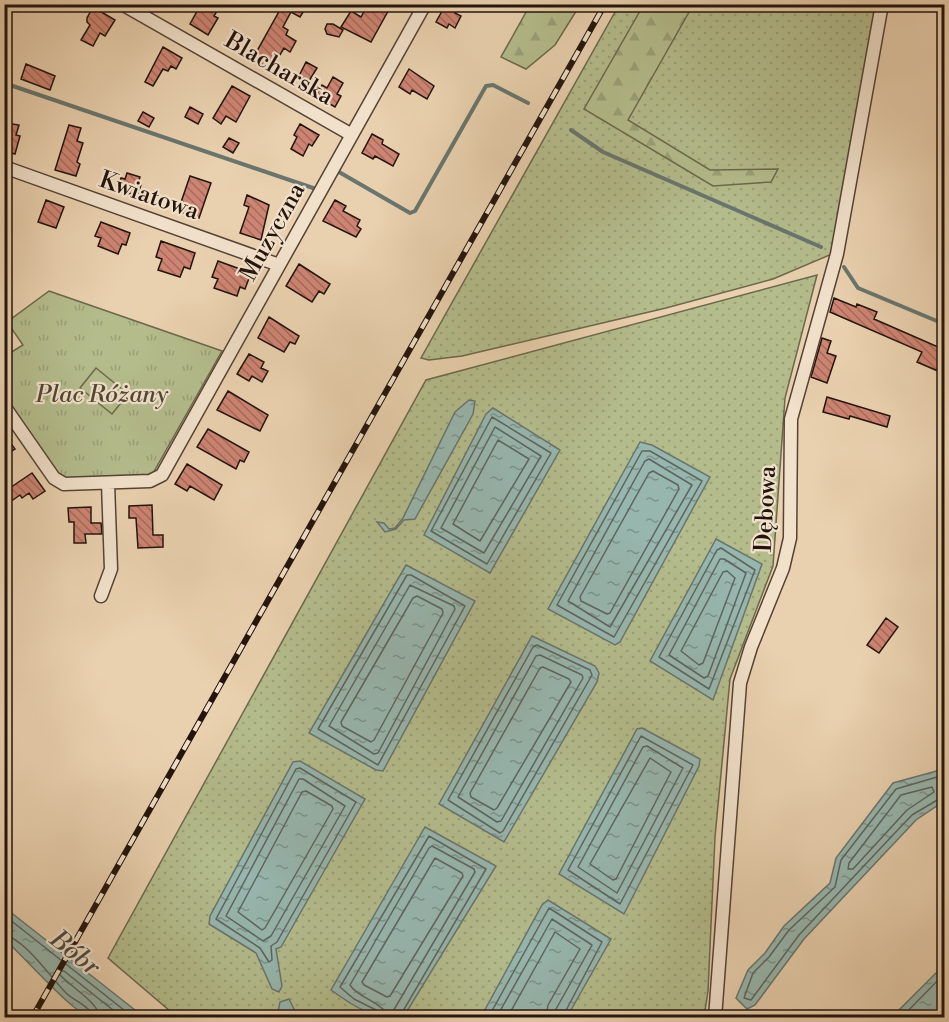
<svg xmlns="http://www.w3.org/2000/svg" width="949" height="1022" font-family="'Libre Bodoni',serif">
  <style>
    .grass { fill: url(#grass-dots); stroke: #6c684c; stroke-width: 1.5 }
    .forest { fill: url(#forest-firs); stroke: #6c684c; stroke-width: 1.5 }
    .park { fill: url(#park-tufts); stroke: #6c684c; stroke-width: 1.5 }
    .pitch { fill: #b4bc8c; stroke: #6c684c; stroke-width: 1.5 }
    .water { fill: url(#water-ripples); stroke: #69756e; stroke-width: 1.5 }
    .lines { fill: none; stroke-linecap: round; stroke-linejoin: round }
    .shore { stroke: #5d655e; stroke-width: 1.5 }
    .stream { stroke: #69756e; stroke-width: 4 }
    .building { fill: url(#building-back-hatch); stroke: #23140d; stroke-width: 1.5 }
    .minor-casing { stroke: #544335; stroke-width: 15 }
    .minor { stroke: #f1e0ca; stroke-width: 12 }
    .rail-casing { stroke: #23140d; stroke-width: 6 }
    .rail { stroke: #f1e0ca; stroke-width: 4; stroke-dasharray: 11; stroke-linecap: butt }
    .labels { text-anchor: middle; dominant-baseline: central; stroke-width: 4.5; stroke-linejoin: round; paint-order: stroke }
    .street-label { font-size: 24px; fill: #23140d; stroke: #f1e0ca }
    .park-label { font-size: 24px; font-style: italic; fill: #4e4633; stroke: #f1e0ca }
    .water-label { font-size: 26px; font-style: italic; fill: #4c4d45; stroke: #f1e0ca }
  </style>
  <defs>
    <pattern id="grass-dots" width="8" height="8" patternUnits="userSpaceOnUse" patternTransform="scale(1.5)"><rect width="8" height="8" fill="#b4bc8c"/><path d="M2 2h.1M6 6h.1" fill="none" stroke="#9aa178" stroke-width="1.8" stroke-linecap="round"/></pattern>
    <pattern id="forest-firs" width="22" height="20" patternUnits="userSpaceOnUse" patternTransform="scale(1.5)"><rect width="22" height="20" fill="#b4bc8c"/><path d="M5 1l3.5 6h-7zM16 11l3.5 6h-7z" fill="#9aa178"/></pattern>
    <pattern id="park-tufts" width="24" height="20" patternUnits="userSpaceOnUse" patternTransform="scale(1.5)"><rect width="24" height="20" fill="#b4bc8c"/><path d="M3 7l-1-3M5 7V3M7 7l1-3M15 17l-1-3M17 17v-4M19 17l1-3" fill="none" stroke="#9aa178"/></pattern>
    <pattern id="water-ripples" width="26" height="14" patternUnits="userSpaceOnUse" patternTransform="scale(1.5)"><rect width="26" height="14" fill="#97b6ae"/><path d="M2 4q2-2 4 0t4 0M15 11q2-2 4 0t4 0" fill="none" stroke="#7b938c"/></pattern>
    <pattern id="building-back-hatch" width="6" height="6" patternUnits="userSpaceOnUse" patternTransform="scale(1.5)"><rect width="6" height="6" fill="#cd8472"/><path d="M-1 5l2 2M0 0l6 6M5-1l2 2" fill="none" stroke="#a66b5c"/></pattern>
  </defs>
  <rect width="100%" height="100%" fill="#e9d0ae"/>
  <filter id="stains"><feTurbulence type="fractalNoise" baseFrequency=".00333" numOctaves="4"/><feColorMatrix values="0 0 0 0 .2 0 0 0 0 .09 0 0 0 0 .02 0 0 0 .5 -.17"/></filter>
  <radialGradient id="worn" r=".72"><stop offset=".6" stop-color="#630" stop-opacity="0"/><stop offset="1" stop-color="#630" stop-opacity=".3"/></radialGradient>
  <!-- grass -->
  <path class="grass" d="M619,5h257l-44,249 -59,25 -107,29 -204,48 -33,4 -8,-2z
    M817,275l-32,123 -12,168 -43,113 -15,158 -7,154 -4,26h-527l-69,-59 318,-578z"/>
  <!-- forest -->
  <path class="forest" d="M644,4l49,1 -65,115 82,50 68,-1 -7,13 -58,4 -129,-77z
    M530,5h50l-25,40 -29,24 -25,-12z"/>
  <!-- park -->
  <path class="park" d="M49,291l173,60 -70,124 -89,3 -7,-5 -51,-77v-40l18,-11 -16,-23z"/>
  <!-- pitch -->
  <path class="pitch" d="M96,368l32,26 -16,20 -32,-26z"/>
  <!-- water -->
  <path class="water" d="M469,400l6,1 -2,13 -58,105 -11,1 -8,9 -11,3 -8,-10 7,1 5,6 6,-1 8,-10 52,-106z
    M493,408l67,42 -70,123 -66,-38 62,-121z
    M640,442l12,3 58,32 -90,165 -5,3 -67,-36z
    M716,539l46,25 -49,136 -63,-39z
    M406,565l69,36 -92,170 -7,-1 -67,-37z
    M532,636l63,30 4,7 -2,9 -93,160 -65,-38z
    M642,728l58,31 -1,7 -75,148 -65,-40 78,-145z
    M300,761l65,38 -84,148 -5,2 6,37 -3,6 -7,-3 -16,-36 -47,-29 1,-8 83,-154z
    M944,769v32l-28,19 -112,119 -49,66 -8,4 -11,-11 12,-28 17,-17 19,-27 46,-43 6,-25 57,-75z
    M425,827l71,39 -92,150c-27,6 -51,-10 -73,-26z
    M548,900l63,39 -44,78h-86l61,-112z
    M4,907l140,110c-17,1 -37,4 -52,1 -20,-5 -68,-62 -87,-78z
    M944,965v47l-5,5h-47z
    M289,999l9,18h-21l3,-15z"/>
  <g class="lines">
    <!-- shore -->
    <path class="shore" d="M492,417l59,36 -64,111 -56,-33z
      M495,427l46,29 -57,97 -43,-25z
      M498,440l31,19 -49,82 -27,-17z
      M642,451h8l52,30 -88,156 -57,-32z
      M649,459l43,26 -82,142 -42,-26 77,-140z
      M653,471l25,14 1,4 -69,124 -3,1 -26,-13 -1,-4 69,-124z
      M721,548l34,22 -46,119 -50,-32 58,-107z
      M720,559h4l22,14 -38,103 -4,2 -35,-23z
      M727,571l8,7 -32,85 -4,2 -18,-14 42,-79z
      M407,575h4l54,31 -87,159 -60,-36z
      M410,585l44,21 1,3 -77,144 -4,1 -45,-28z
      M417,596l25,13 1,4 -69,127 -3,2 -29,-16 -1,-4 72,-124z
      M537,645l53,25 2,5 -89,156 -3,2 -52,-33 85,-153z
      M540,655l42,20 1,3 -82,143 -4,1 -39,-25 78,-141z
      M543,667l26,12 2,3 -74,126 -3,2 -23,-13 -1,-4 70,-125z
      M641,736l52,29 -73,139 -52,-34z
      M647,746l36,22 -66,125 -39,-26 65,-120z
      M650,758l21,14 -55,107 -3,1 -23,-16z
      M300,768l56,34 -79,140 -6,4 1,14 -3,2 -9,-14 -44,-29 80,-150z
      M944,775l-48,14 -55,71 -6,27 -46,43 -20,27 -16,16 -9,25 7,2 48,-65 93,-99 20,-21 32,-19
      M299,779h4l42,27 -74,130 -8,5 -37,-25z
      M932,787l2,5 -27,18 -54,59h-5l1,-6 52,-68z
      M306,791l26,15 1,3 -68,119 -3,2 -24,-18 64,-120z
      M432,846l42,23 1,3 -83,141 -4,2c-10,-15 -30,-17 -38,-30l79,-137z
      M435,858l27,15 1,3 -73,120 -3,1 -23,-12 -2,-3z
      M4,915l130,103
      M4,935c20,3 48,44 62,58 8,8 25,13 27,25
      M100,1018c-1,-15 -29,-31 -40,-43v-4h4l59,47
      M379,1018l-3,-8 -22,-11 -14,-12 89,-151 57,33 -87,149
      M488,1018l61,-110 53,34 -40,76
      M496,1018l56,-99 40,26 -36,64 -1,9
      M507,1018l48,-86 25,17 -32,56 -2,13
      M901,1018l43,-44"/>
    <!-- stream -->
    <path class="stream" d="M4,83l312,106
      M571,130l32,22 218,95
      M339,172l71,41 5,-2 71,-125 7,-1 35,18
      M844,267l14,21 86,36"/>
  </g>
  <!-- building -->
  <path class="building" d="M201,4h20l-7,12 4,2 -10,17 -18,-11z
    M279,4h29l-8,13 -9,-5 -8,15 5,3 -2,5 10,6 -6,11 -6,-4 -13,22 -19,-10 30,-54z
    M368,4h24l-21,38 -30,-15 10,-16 10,6z
    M446,4l11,5 -2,4 6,3 -6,12 -6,-4 -2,4 -11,-6z
    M93,7l22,13 -10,16 -5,-3 -7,13 -12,-6 9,-15 -3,-3v-4z
    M327,24h6l10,6 -4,7 -12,-3 -2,-5z
    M163,47l19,11 -6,11 -5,-3 -3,5 -5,-2 -10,17 -8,-4z
    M306,62l11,6 -8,13 -10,-5z
    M26,64l29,12 -5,14 -29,-11z
    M409,69l25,17 -7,13 -15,-9 -2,4 -11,-7z
    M333,77l10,6 -6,11 4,2 -6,11 -19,-11 6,-11 5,3z
    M232,86l18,10 -14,26 -10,-6 -5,8 -8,-6z
    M190,107l13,7 -5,10 -13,-7z
    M143,112l11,6 -5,9 -11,-6z
    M6,123l13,2 -3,10 4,1 -5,18 -11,-3z
    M300,124l19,11 -7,11 -3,-2 -6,12 -12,-7 6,-12 -3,-2z
    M69,125l12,3 -4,13 6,2 -6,19 3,2 -4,12 -21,-6z
    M372,134l11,6 -1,4 17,10 -6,12 -18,-10 -2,3 -11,-6z
    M229,138l10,5 -6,10 -10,-6z
    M127,173l13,4 -2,6 3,2 -4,11 -20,-6 4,-12 4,1z
    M190,176l21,7 -12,35 -21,-7z
    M247,195l22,10 -8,35 -21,-7 9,-26 -5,-2z
    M46,200l18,7 -8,21 -18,-6z
    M335,200l11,6 -3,5 17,9 -3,6 4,3 -5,8 -33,-16z
    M101,222l29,11 -4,12 -4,-1 -4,10 -20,-8 3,-8 -6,-2z
    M161,241l34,12 -5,16 -6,-2 -4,10 -22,-7 4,-11 -6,-2z
    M218,261l33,12 -6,16 -5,-2 -3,9 -23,-8 4,-9 -6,-2z
    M299,264l31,20 -6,10 -5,-3 -7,11 -26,-16z
    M834,298l22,9 1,-3 20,8 -3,7 71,31v24l-28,-12 5,-10 -92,-40z
    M269,317l30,19 -4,8 -5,-2 -6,10 -26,-14z
    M822,338l9,3 -4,12 9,3 -9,27 -16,-6z
    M249,354l15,8 -3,6 7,3 -6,11 -10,-6 -3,5 -12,-7z
    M228,391l40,24 -8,16 -43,-21z
    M827,397l63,19 -3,11 -37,-11 -1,3 -26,-7z
    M208,429l41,23 -5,10 -4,-2 -4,9 -39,-22z
    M4,434l11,15 -11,7z
    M187,464l35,21 -8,15 -24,-14 -3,5 -12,-7z
    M32,473l13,18 -12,8 -4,-6 -7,5 -2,-3 -10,7 -6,-10z
    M152,505l1,30h10v12l-25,1 -2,-30h-7v-12z
    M91,507v16h10l1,11h-17l1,9h-12v-21h-5l-1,-14z
    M886,618l12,9 -19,26 -12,-8z"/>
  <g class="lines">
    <defs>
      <path id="minor" d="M122,4l230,131
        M4,167l275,98
        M4,406l50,72 10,6 86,-3 12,-6 263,-471
        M101,596l10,-27 -3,-86
        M715,1018l25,-335 11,-36 32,-79 7,-30 1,-119 46,-165 45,-250"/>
    </defs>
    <!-- minor casing -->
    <use href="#minor" class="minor-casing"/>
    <!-- minor -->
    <use href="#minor" class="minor"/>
    <defs>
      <path id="rail" d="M32,1018l573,-1014"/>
    </defs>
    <!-- rail casing -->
    <use href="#rail" class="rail-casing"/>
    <!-- rail -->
    <use href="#rail" class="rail"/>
  </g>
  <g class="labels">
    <!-- street labels -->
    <g class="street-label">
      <text transform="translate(279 69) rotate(30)">Blacharska</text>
      <text transform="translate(149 196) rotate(19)">Kwiatowa</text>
      <text transform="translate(273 232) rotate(-61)">Muzyczna</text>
      <text transform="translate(766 509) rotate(-87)">Dębowa</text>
    </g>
    <!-- park labels -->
    <g class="park-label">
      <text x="102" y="395">Plac Różany</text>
    </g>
    <!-- water labels -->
    <g class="water-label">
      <text transform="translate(75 953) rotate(39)">Bóbr</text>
    </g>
  </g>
  <!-- margin -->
  <rect width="949" height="1022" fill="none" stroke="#e9d0ae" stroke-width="24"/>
  <rect x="6" y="6" width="937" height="1010" fill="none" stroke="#23140d" stroke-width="3"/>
  <rect x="12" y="12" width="925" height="998" fill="none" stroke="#23140d" stroke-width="1.5"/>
  <rect width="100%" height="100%" filter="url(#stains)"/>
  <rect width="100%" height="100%" fill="url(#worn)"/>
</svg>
